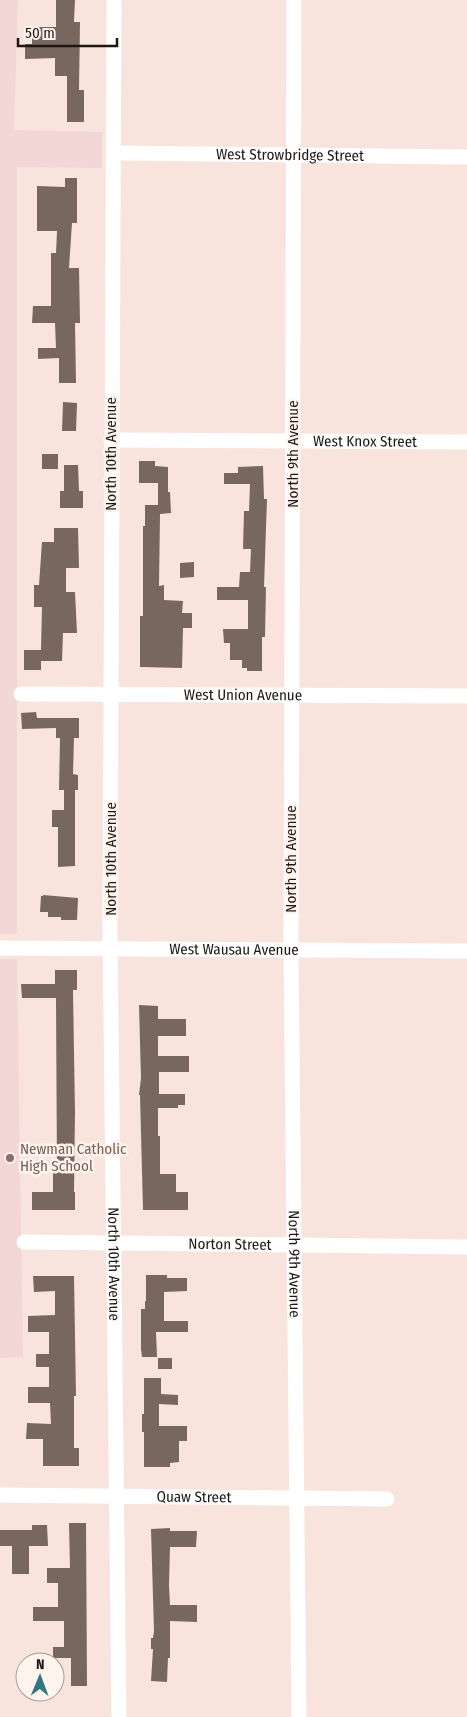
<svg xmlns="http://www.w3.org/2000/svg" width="467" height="1717" font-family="'Fira Sans Condensed',sans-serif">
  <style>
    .education { fill: #f2d7d6 }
    .building { fill: #77675f }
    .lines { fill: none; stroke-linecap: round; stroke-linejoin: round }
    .street { stroke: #fff; stroke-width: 15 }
    .education-dot { fill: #8d6e63; stroke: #fff3ee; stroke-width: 2 }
    .labels { text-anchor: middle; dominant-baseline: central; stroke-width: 5; stroke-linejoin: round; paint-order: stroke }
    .street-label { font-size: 15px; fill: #1e1714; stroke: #fff3ee }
    .education-label { font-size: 15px; fill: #785e54; stroke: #fff3ee; text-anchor: start }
  </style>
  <rect width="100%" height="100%" fill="#f8e4dc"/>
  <!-- education -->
  <path class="education" d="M0,0h18l-4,130 88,2v36l-85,-1v767h-17z
    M0,959h17l6,398 -23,1z"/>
  <!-- building -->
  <path class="building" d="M56,0h19l-1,22h6l-1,68h5v32h-17v-46h-12v-18l-30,1v-15h7v-17h24z
    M65,178h12v45h-5l-3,45h10l1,55h-5l1,60h-17v-25l-21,1v-11h18l-1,-25h-23l1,-17h18v-53h5l1,-22h-20v-45l28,1z
    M63,402l14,1 -1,28h-14z
    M42,454h16v15h-16z
    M139,461h16v5l13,1v25h2l1,21 -11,1 -1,72 5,-1v15l19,1 -1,12h10v15h-9l-1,40 -42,-1v-51h3v-90h2v-21h13v-22h-19z
    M64,465h14l1,26h4v17h-23v-17h4z
    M263,466l1,33h3l-3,88h2l-1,50h-3v34h-15v-3h-5v-8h-12v-17h-6l-1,-14h25v-29h-31v-13h22l1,-15h10l1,-23h-8l1,-38h5l1,-27h-26v-11h14v-6z
    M54,528h24l1,40h-13v24h9l2,41h-14l-1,28h-21v9h-17v-20h17l1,-43h-8v-22h5l3,-43h12z
    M194,562v15l-14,1v-15z
    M36,712l1,6h42v20h-5l-1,36 5,1v15h-3v76l-17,1v-40h-6v-17h12v-20h-5l1,-52h-4v-10l-34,1 -1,-16z
    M43,895l35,3 -1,22h-16v-3h-13v-5h-8l1,-16h2z
    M55,970h22v20h-4l2,123 -1,79h1v18h-43v-18h21v-20h4l-1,-174h-34l-1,-14h34z
    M139,1005l19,1v13h28v17h-28v20h31v16h-30v22h26v11h-7v3h-20v28h2v38h16v18h12v18h-45l-3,-115h-1l2,-17z
    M146,1275h21v3h20v13l-23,1v29h24v11h-32l1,25h-15l-1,-8v-40h4v-8h1z
    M33,1276h41l2,120h-2v52h5v18h-36v-27h-17l1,-16 24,1 -1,-21h-22v-16h21v-20h-13v-13h13v-22h-21v-16l27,-1v-24l-21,1z
    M158,1358h14v11h-14z
    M144,1378h17v16l17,1v10l-19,-1v22h28v15h-8v21l-9,1v4h-26v-35h-2v-18h2z
    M69,1523h17l1,163h-16v-28h-18v-11h11v-26h-31v-14h25v-24h-11v-15h23z
    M32,1525h15l1,21h-19v28h-17v-28h-12v-16h32z
    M170,1528v3h27l-1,16h-26l-1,38 1,20h27v17l-27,-1v37h-2l-1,24 -16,-1 2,-32h-2v-11h2l1,-7 -3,-102z"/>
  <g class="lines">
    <!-- street -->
    <g class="street">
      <path id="s1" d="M114,0l-4,933 9,784"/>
      <path id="s2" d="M294,0l-3,950 8,767"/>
      <path id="s3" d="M114,153l353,4"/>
      <path id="s4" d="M111,440l356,2"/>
      <path id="s5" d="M21,694l446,2"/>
      <path id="s6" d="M0,948l467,3"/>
      <path id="s7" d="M24,1242l443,5"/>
      <path id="s8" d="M0,1495l387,4"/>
    </g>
  </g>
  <!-- markers -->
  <circle class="education-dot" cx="10" cy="1158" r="5"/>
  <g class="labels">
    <!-- street labels -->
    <g class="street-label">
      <text stroke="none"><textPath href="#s3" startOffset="176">West Strowbridge Street</textPath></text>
      <text stroke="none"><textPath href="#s4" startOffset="254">West Knox Street</textPath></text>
      <text transform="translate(111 454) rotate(-90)">North 10th Avenue</text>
      <text transform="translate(293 454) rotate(-90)">North 9th Avenue</text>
      <text stroke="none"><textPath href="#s5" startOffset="222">West Union Avenue</textPath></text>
      <text transform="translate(111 859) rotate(-90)">North 10th Avenue</text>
      <text transform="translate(291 859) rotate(-90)">North 9th Avenue</text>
      <text stroke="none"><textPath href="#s6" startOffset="234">West Wausau Avenue</textPath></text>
      <text stroke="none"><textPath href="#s7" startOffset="206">Norton Street</textPath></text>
      <text stroke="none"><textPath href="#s1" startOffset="1264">North 10th Avenue</textPath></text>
      <text stroke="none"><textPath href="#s2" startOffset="1264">North 9th Avenue</textPath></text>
      <text stroke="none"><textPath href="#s8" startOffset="194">Quaw Street</textPath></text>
    </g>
    <!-- education labels -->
    <g class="education-label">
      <text x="20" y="1149">Newman Catholic<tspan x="20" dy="17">High School</tspan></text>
    </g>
  </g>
  <!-- north arrow -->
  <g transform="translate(40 1677) rotate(1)"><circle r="24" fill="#fff3ee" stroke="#a59b97"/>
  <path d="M0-4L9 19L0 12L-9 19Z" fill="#317783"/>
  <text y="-8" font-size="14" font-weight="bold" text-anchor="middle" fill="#1e1714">N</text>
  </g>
  <!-- scale -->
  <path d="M18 38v8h99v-8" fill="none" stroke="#1e1714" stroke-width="2.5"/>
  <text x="25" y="38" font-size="15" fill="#1e1714" stroke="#fff3ee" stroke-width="4" paint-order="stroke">50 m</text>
</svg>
